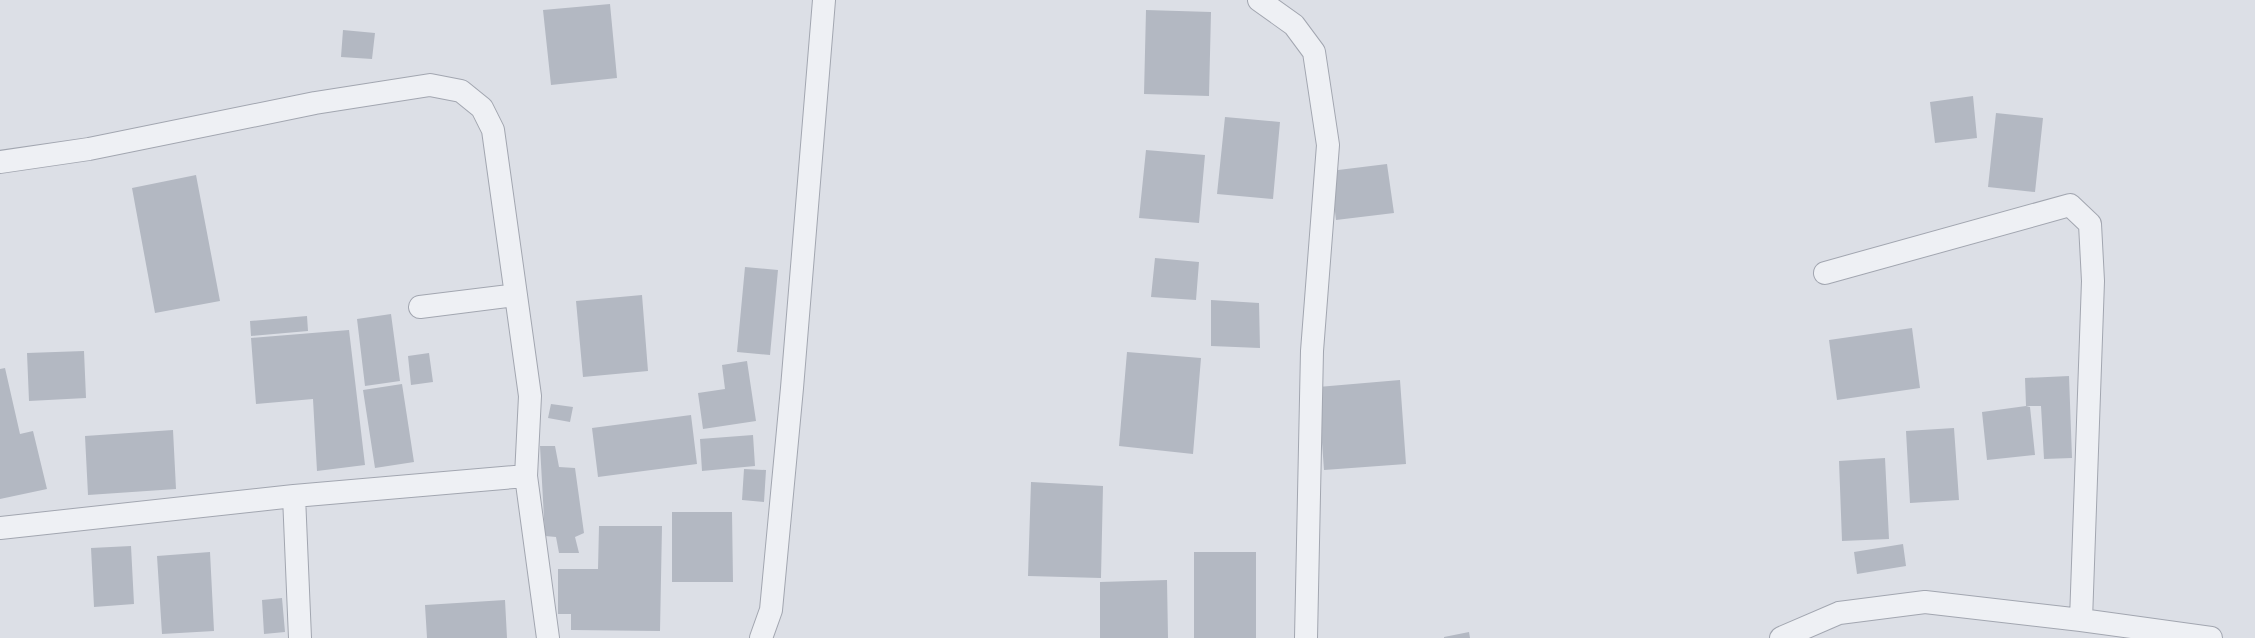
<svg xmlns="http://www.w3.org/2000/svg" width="2255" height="638" font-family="'Golos Text',sans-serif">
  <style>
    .building { fill: #b3b8c2 }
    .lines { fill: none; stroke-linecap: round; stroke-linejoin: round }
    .street-casing { stroke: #a2a6b0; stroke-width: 24 }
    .street { stroke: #eef0f4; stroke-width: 22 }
  </style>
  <rect width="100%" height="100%" fill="#dcdfe6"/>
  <!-- building -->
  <path class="building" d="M610,4l7,74 -66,7 -8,-75z
    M1146,10l65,2 -2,84 -65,-2z
    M343,30l32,3 -3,26 -31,-2z
    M1973,96l4,42 -42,5 -5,-41z
    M1996,113l47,5 -8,74 -47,-5z
    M1225,117l55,5 -7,77 -56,-5z
    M1146,150l59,5 -6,68 -60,-5z
    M1387,164l7,49 -58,7 -6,-49z
    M196,175l24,126 -65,12 -23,-125z
    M1155,258l44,4 -3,38 -45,-3z
    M745,267l33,3 -8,85 -33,-3z
    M642,295l6,76 -65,6 -7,-76z
    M1211,300l48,3 1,45 -49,-2z
    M391,314l9,67 -35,5 -8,-67z
    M307,316l1,15 -57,5 -1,-15z
    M1912,328l8,60 -83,12 -8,-60z
    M349,330l16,135 -48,6 -4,-72 -57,5 -5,-66z
    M84,351l2,47 -57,3 -2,-48z
    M1127,352l74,6 -8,96 -74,-8z
    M429,353l4,29 -22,3 -3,-29z
    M747,361l9,60 -53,8 -5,-36 27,-4 -3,-24z
    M5,368l15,66 13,-3 14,58 -47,10v-130z
    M2069,376l3,82 -28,1 -3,-53h-15l-1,-28z
    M1400,380l6,84 -82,6 -6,-83z
    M402,384l12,78 -39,6 -12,-78z
    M551,404l22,3 -3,15 -22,-4z
    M2026,406l4,1 5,48 -48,5 -5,-48z
    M691,415l6,49 -99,13 -6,-49z
    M1954,428l5,72 -49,3 -4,-72z
    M173,430l3,59 -88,6 -3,-59z
    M753,435l2,31 -53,5 -2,-32z
    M540,446h15l4,21 16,1 9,65 -9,4 4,16h-20l-3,-16 -11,-1z
    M1885,458l4,81 -47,2 -3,-80z
    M744,469l22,1 -2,32 -22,-2z
    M1031,482l72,4 -2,92 -73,-2z
    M672,512h60l1,70h-61z
    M599,526h63l-2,105 -89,-1v-16h-13v-45h40z
    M1903,544l3,22 -49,8 -3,-22z
    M131,546l3,58 -40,3 -3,-59z
    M210,552l4,79 -52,3 -5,-78z
    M1194,552h62v86h-62z
    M1167,580l1,58h-68v-56z
    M282,598l3,34 -21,2 -2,-34z
    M505,600l2,38h-80l-2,-33z
    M1469,632l1,6h-26v-1z"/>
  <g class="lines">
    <defs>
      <path id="street" d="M1259,0l35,25 20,27 14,93 -16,206 -6,287
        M0,162l89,-13 226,-46 115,-18 31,6 21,17 11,22 37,266 -4,80 22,162
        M1825,273l245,-68 20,19 3,57 -12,339
        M420,307l96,-12
        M294,496l6,142
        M0,528l294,-32 232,-20
        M761,638l10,-28 21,-222 32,-388
        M1781,638l58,-25 86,-11 156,18 130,18"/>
    </defs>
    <!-- street casing -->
    <use href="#street" class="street-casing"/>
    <!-- street -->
    <use href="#street" class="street"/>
  </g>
</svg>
